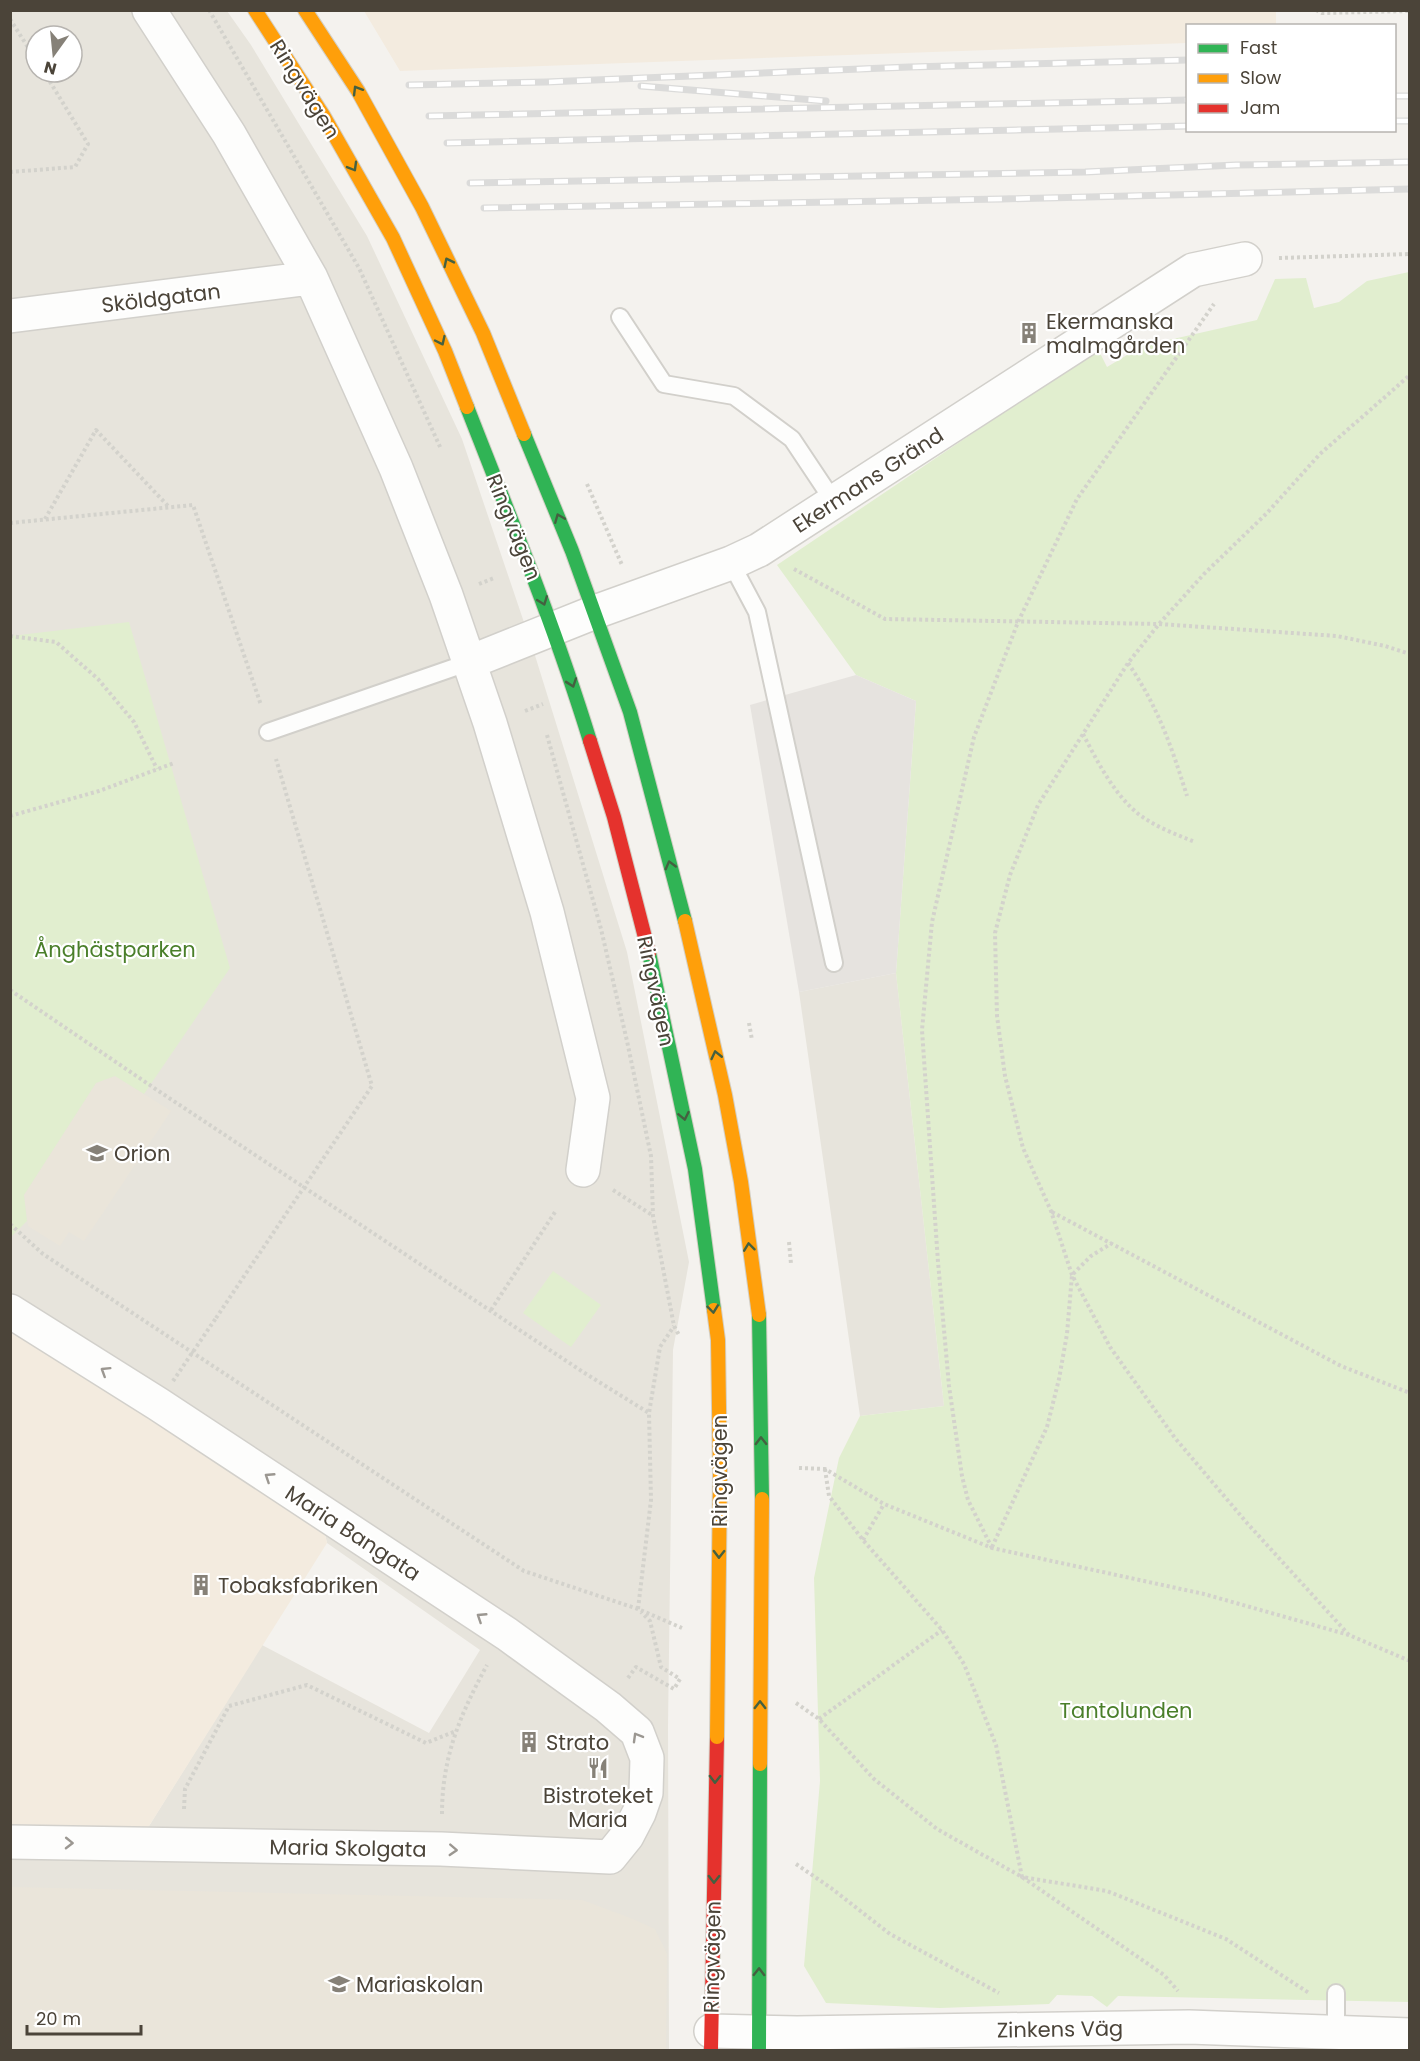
<svg xmlns="http://www.w3.org/2000/svg" width="1420" height="2061" font-family="Poppins,sans-serif">
  <style>
    .residential { fill: #e7e4dc; fill-rule: evenodd }
    .commercial { fill: #f3ebdf }
    .education { fill: #eae5da }
    .green { fill: #e1eecf }
    .parking { fill: #e6e3df }
    .lines { fill: none; stroke-linecap: round; stroke-linejoin: round }
    .lane-casing { stroke: #d2d0cb; stroke-width: 20 }
    .street-casing { stroke: #d2d0cb; stroke-width: 36 }
    .fast-casing { stroke: #d3cfc5; stroke-width: 16 }
    .slow-casing { stroke: #d3cfc5; stroke-width: 16 }
    .jam-casing { stroke: #d3cfc5; stroke-width: 16 }
    .path { stroke: #d3d2cc; stroke-width: 4; stroke-dasharray: 3 3; stroke-linecap: butt }
    .lane { stroke: #fdfdfc; stroke-width: 16 }
    .street { stroke: #fdfdfc; stroke-width: 33 }
    .fast { stroke: #30b455; stroke-width: 14 }
    .slow { stroke: #ff9f0a; stroke-width: 14 }
    .jam { stroke: #e5322d; stroke-width: 14 }
    .rail-casing { stroke: #dbdbda; stroke-width: 7 }
    .rail { stroke: #fff; stroke-width: 4.5; stroke-dasharray: 14; stroke-linecap: butt }
    .slow-bridge-casing { stroke: #d3cfc5; stroke-width: 16; stroke-linecap: butt }
    .path-bridge { stroke: #d3d2cc; stroke-width: 4; stroke-dasharray: 3 3; stroke-linecap: butt }
    .slow-bridge { stroke: #ff9f0a; stroke-width: 14 }
    .oneway { stroke: #446040 }
    .oneway2 { stroke: #9b9791 }
    .labels { text-anchor: middle; dominant-baseline: central; stroke-width: 4.5; stroke-linejoin: round; paint-order: stroke }
    .street-label { font-size: 21px; fill: #4b4439; stroke: #fff }
    .poi-label { font-size: 21px; fill: #4b4439; stroke: #fff; text-anchor: start }
    .park-label { font-size: 21px; fill: #4a7f2a; stroke: #fff }
  </style>
  <rect width="100%" height="100%" fill="#f4f2ee"/>
  <!-- residential -->
  <path class="residential" d="M11,11h216l24,34 116,191 95,203 71,210 94,303 62,310 -16,88 -5,377 1,323h-658v-203l123,3 128,-205 167,88 51,-83 -153,-107 -3,-13 -313,-221zM36,36h36v36h-36z
    M896,973l48,433 -84,10 -61,-424z"/>
  <!-- commercial -->
  <path class="commercial" d="M1276,11v14l-88,1 -1,17 -787,28 -36,-60z
    M11,1309l313,221 3,13 -193,307 -123,-3z"/>
  <!-- education -->
  <path class="education" d="M115,1076l56,35 -87,130 -15,-9 -9,14 -32,-20 -4,-31 72,-112z
    M11,1887l571,13 51,19 22,10 12,25 -1,96h-655l1,-111 -2,-1z"/>
  <!-- green -->
  <path class="green" d="M1409,272v1730l-291,-6 -11,11 -15,-11 -35,-1 -8,9 -109,4 -114,-5 -22,-37 16,-185 -6,-203 25,-120 21,-42 84,-10 -48,-433 20,-272 -60,-26 -79,-110 321,-216 9,18 35,-21 115,-26 18,-41 31,-1 8,30 25,-6 28,-21z
    M129,622l101,346 -86,126 -29,-18 -19,7 -72,112 3,26 -16,16v-601z
    M553,1271l48,34 -30,42 -48,-34z"/>
  <!-- parking -->
  <path class="parking" d="M856,675l60,26 -20,272 -97,19 -49,-287z"/>
  <g class="lines">
    <defs>
      <path id="lane" d="M620,317l44,67 70,12 58,43 42,63
        M731,563l26,49 77,351
        M268,732l202,-70
        M1336,2032v-39"/>
      <path id="street" d="M149,10l80,124 82,144 85,190 50,127 44,128 57,189 46,186 -10,72
        M10,316l301,-38
        M470,662l125,-50 136,-49 28,-13 434,-280 52,-11
        M10,1311l148,93 349,230 101,73 29,25 10,26 -1,35 -7,20 -12,23 -17,21 -169,-8 -431,-7
        M711,2031l86,2 392,-6 221,8"/>
      <path id="fast" d="M467,407c43,110 88,220 123,334
        M524,434l48,117 58,161 55,209
        M649,953l46,216 19,141
        M759,1315l3,184
        M759,2050l1,-286"/>
      <path id="slow" d="M255,10l68,105 70,123 52,113 22,56
        M305,10l53,81 64,116 61,126 41,101
        M685,921l40,174 16,87 18,133
        M714,1310l4,30 2,135"/>
      <path id="jam" d="M590,741l24,76 35,136
        M711,2050l6,-313"/>
    </defs>
    <!-- lane casing -->
    <use href="#lane" class="lane-casing"/>
    <!-- street casing -->
    <use href="#street" class="street-casing"/>
    <!-- fast casing -->
    <use href="#fast" class="fast-casing"/>
    <!-- slow casing -->
    <use href="#slow" class="slow-casing"/>
    <!-- jam casing -->
    <use href="#jam" class="jam-casing"/>
    <!-- path -->
    <path class="path" d="M209,10l150,258 82,181
      M1316,10l6,3 88,-2
      M10,19l26,41
      M10,172l65,-5 13,-23 -44,-72
      M1279,258l131,-4
      M587,484l35,81
      M45,519l51,-89 73,77
      M10,523l183,-18 68,200
      M794,569l91,50 274,5 178,12 48,10 25,8
      M479,584l15,-6
      M10,636l46,6 42,37 36,43 23,47
      M1128,663c30,44 43,82 59,133
      M525,711l18,-7
      M1083,734c14,27 30,58 53,78 17,14 39,22 59,30
      M547,735l54,194 26,112 24,115 2,60 21,110 5,9
      M10,816l89,-25 75,-28
      M10,990l150,102 423,280 66,41
      M749,1023l3,17
      M613,1190l39,25
      M1052,1212l289,154 69,27
      M10,1224l33,30 481,317 114,38 44,19
      M789,1242l2,22
      M491,1310l64,-98
      M216,1318l156,-232 -96,-327
      M799,1468l26,1 59,35 108,44 212,46 145,41 61,26
      M825,1469l4,27 34,44 79,90 22,34 32,81 26,132 85,14 119,48 83,54
      M863,1540l21,-36
      M992,1547l55,-120 12,-48 8,-45 5,-59 19,-19 21,-13
      M992,1548l-24,-48 -6,-24 -13,-90 -11,-124 -16,-232 10,-108 42,-185 44,-115 59,-123 137,-195
      M638,1609l13,-109 -2,-87 11,-66 14,-21
      M1349,1635l-102,-112 -72,-85 -65,-91 -38,-72 -21,-64 -28,-63 -18,-72 -8,-60 -2,-83 15,-58 28,-70 90,-142 31,-39 45,-50 63,-61 53,-59 90,-79
      M628,1678l8,-11 38,22 6,-10 -19,-12 -11,-46 -9,-9
      M796,1703l23,16 55,60 63,50 85,48 142,98 14,16
      M819,1719l123,-89
      M184,1809l1,-20 44,-83 78,-21 119,58 30,-12
      M442,1814c0,-57 18,-99 45,-149
      M796,1864l35,24 59,46 109,59"/>
    <!-- lane -->
    <use href="#lane" class="lane"/>
    <!-- street -->
    <use href="#street" class="street"/>
    <!-- fast -->
    <use href="#fast" class="fast"/>
    <!-- slow -->
    <use href="#slow" class="slow"/>
    <!-- jam -->
    <use href="#jam" class="jam"/>
    <defs>
      <path id="rail" d="M409,85l137,-3 363,-15 279,-7
        M641,86l185,15
        M1394,96h16
        M429,116l759,-16
        M1394,121h16
        M447,143l741,-17
        M470,183l615,-11 151,-7 174,-3
        M484,208l518,-9 408,-10"/>
    </defs>
    <!-- rail casing -->
    <use href="#rail" class="rail-casing"/>
    <!-- rail -->
    <use href="#rail" class="rail"/>
    <defs>
      <path id="slow-bridge" d="M717,1737l3,-262
        M760,1764l2,-265"/>
    </defs>
    <!-- slow-bridge casing -->
    <use href="#slow-bridge" class="slow-bridge-casing"/>
    <!-- path-bridge -->
    <path class="path-bridge" d="M173,1381l43,-63"/>
    <!-- slow-bridge -->
    <use href="#slow-bridge" class="slow-bridge"/>
  </g>
  <!-- one-way arrows -->
  <defs><path id="oneway-chevron" d="M-2-3.5L2.5 0L-2 3.5" fill="none" stroke-width="1.6" stroke-linecap="round" stroke-linejoin="round" transform="scale(1.5)"/></defs>
  <g class="oneway">
    <use href="#oneway-chevron" transform="translate(357 90) rotate(-121)"/>
    <use href="#oneway-chevron" transform="translate(353 167) rotate(60)"/>
    <use href="#oneway-chevron" transform="translate(448 262) rotate(-116)"/>
    <use href="#oneway-chevron" transform="translate(441 341) rotate(65)"/>
    <use href="#oneway-chevron" transform="translate(559 518) rotate(-112)"/>
    <use href="#oneway-chevron" transform="translate(543 601) rotate(69)"/>
    <use href="#oneway-chevron" transform="translate(572 683) rotate(71)"/>
    <use href="#oneway-chevron" transform="translate(670 865) rotate(-105)"/>
    <use href="#oneway-chevron" transform="translate(716 1055) rotate(-103)"/>
    <use href="#oneway-chevron" transform="translate(684 1116) rotate(78)"/>
    <use href="#oneway-chevron" transform="translate(749 1247) rotate(-97)"/>
    <use href="#oneway-chevron" transform="translate(713 1309) rotate(83)"/>
    <use href="#oneway-chevron" transform="translate(761 1441) rotate(-91)"/>
    <use href="#oneway-chevron" transform="translate(719 1554) rotate(91)"/>
    <use href="#oneway-chevron" transform="translate(760 1705) rotate(-90)"/>
    <use href="#oneway-chevron" transform="translate(715 1779) rotate(91)"/>
    <use href="#oneway-chevron" transform="translate(714 1879) rotate(91)"/>
    <use href="#oneway-chevron" transform="translate(759 1972) rotate(-89)"/>
  </g>
  <g class="oneway2">
    <use href="#oneway-chevron" transform="translate(105 1371) rotate(-148)"/>
    <use href="#oneway-chevron" transform="translate(269 1477) rotate(-147)"/>
    <use href="#oneway-chevron" transform="translate(481 1617) rotate(-147)"/>
    <use href="#oneway-chevron" transform="translate(637 1737) rotate(-120)"/>
    <use href="#oneway-chevron" transform="translate(69 1843) rotate(1)"/>
    <use href="#oneway-chevron" transform="translate(453 1850) rotate(3)"/>
  </g>
  <!-- icons -->
  <defs>
    <symbol id="building-bare" viewBox="-9 -9 18 18"><path d="M-4-6H4V6H1V3H-1V6H-4ZM-2.5-4.3h1.7v1.8h-1.7ZM.8-4.3h1.7v1.8H.8ZM-2.5-1h1.7V.8h-1.7ZM.8-1h1.7V.8H.8Z" fill="#868178" stroke="#fff" stroke-width="2.5" paint-order="stroke"/></symbol>
    <symbol id="school-bare" viewBox="-9 -9 18 18"><path d="M0-5L7-2L0 1L-7-2ZM-4 1L0 2.5L4 1V4Q0 6-4 4Z" fill="#868178" stroke="#fff" stroke-width="2.5" paint-order="stroke"/></symbol>
    <symbol id="restaurant-bare" viewBox="-9 -9 18 18"><path d="M-5-6h1v4h1v-4h1v4h1v-4h1v5L-1.5 .5V6h-2V.5L-5-1ZM5-6V6H3V1.5H1.5Q1.5-4 5-6Z" fill="#868178" stroke="#fff" stroke-width="2.5" paint-order="stroke"/></symbol>
  </defs>
  <g fill-rule="evenodd">
    <use href="#building-bare" x="1014" y="318" width="30" height="30"/>
    <use href="#school-bare" x="82" y="1138" width="30" height="30"/>
    <use href="#building-bare" x="186" y="1570" width="30" height="30"/>
    <use href="#building-bare" x="514" y="1727" width="30" height="30"/>
    <use href="#restaurant-bare" x="583" y="1753" width="30" height="30"/>
    <use href="#school-bare" x="324" y="1969" width="30" height="30"/>
  </g>
  <g class="labels">
    <!-- street labels -->
    <g class="street-label">
      <text transform="translate(305 89) rotate(58)">Ringvägen</text>
      <text transform="translate(161 298) rotate(-7)">Sköldgatan</text>
      <text transform="translate(868 480) rotate(-33)">Ekermans Gränd</text>
      <text transform="translate(514 527) rotate(68)">Ringvägen</text>
      <text transform="translate(656 991) rotate(78)">Ringvägen</text>
      <text transform="translate(719 1471) rotate(-90)">Ringvägen</text>
      <text transform="translate(353 1533) rotate(33)">Maria Bangata</text>
      <text transform="translate(348 1848) rotate(1)">Maria Skolgata</text>
      <text transform="translate(712 1957) rotate(-89)">Ringvägen</text>
      <text transform="translate(1060 2029) rotate(-1)">Zinkens Väg</text>
    </g>
    <!-- poi labels -->
    <g class="poi-label">
      <text x="1046" y="321">Ekermanska<tspan x="1046" dy="24">malmgården</tspan></text>
      <text x="114" y="1153">Orion</text>
      <text x="218" y="1585">Tobaksfabriken</text>
      <text x="546" y="1742">Strato</text>
      <text x="598" y="1795" text-anchor="middle">Bistroteket<tspan x="598" dy="24">Maria</tspan></text>
      <text x="356" y="1984">Mariaskolan</text>
    </g>
    <!-- park labels -->
    <g class="park-label">
      <text x="115" y="949">Ånghästparken</text>
      <text x="1126" y="1710">Tantolunden</text>
    </g>
  </g>
  <!-- border -->
  <rect width="1420" height="2061" fill="none" stroke="#4b4439" stroke-width="24"/>
  <!-- legend -->
  <rect x="1186" y="24" width="210" height="108" fill="#ffffff" stroke="#b7b4b0" stroke-width="1.5"/>
  <rect x="1198" y="44" width="30" height="9" fill="#30b455" stroke="#b7b4b0" stroke-width="1.5"/>
  <text x="1240" y="54" font-size="18" fill="#4b4439">Fast</text>
  <rect x="1198" y="74" width="30" height="9" fill="#ff9f0a" stroke="#b7b4b0" stroke-width="1.5"/>
  <text x="1240" y="84" font-size="18" fill="#4b4439">Slow</text>
  <rect x="1198" y="104" width="30" height="9" fill="#e5322d" stroke="#b7b4b0" stroke-width="1.5"/>
  <text x="1240" y="114" font-size="18" fill="#4b4439">Jam</text>
  <!-- north arrow -->
  <g transform="translate(54 54) rotate(195)"><circle r="28" fill="#ffffff" stroke="#b7b4b0" stroke-width="1.5"/>
  <path d="M0-4.5L10 22L0 15L-10 22Z" fill="#868178"/>
  <text y="-9" font-size="16" font-weight="bold" text-anchor="middle" fill="#4b4439">N</text>
  </g>
  <!-- scale -->
  <path d="M27 2025v9h114v-9" fill="none" stroke="#4b4439" stroke-width="3"/>
  <text x="36" y="2025" font-size="18" fill="#4b4439" stroke="#ffffff" stroke-width="4.5" paint-order="stroke">20 m</text>
</svg>
